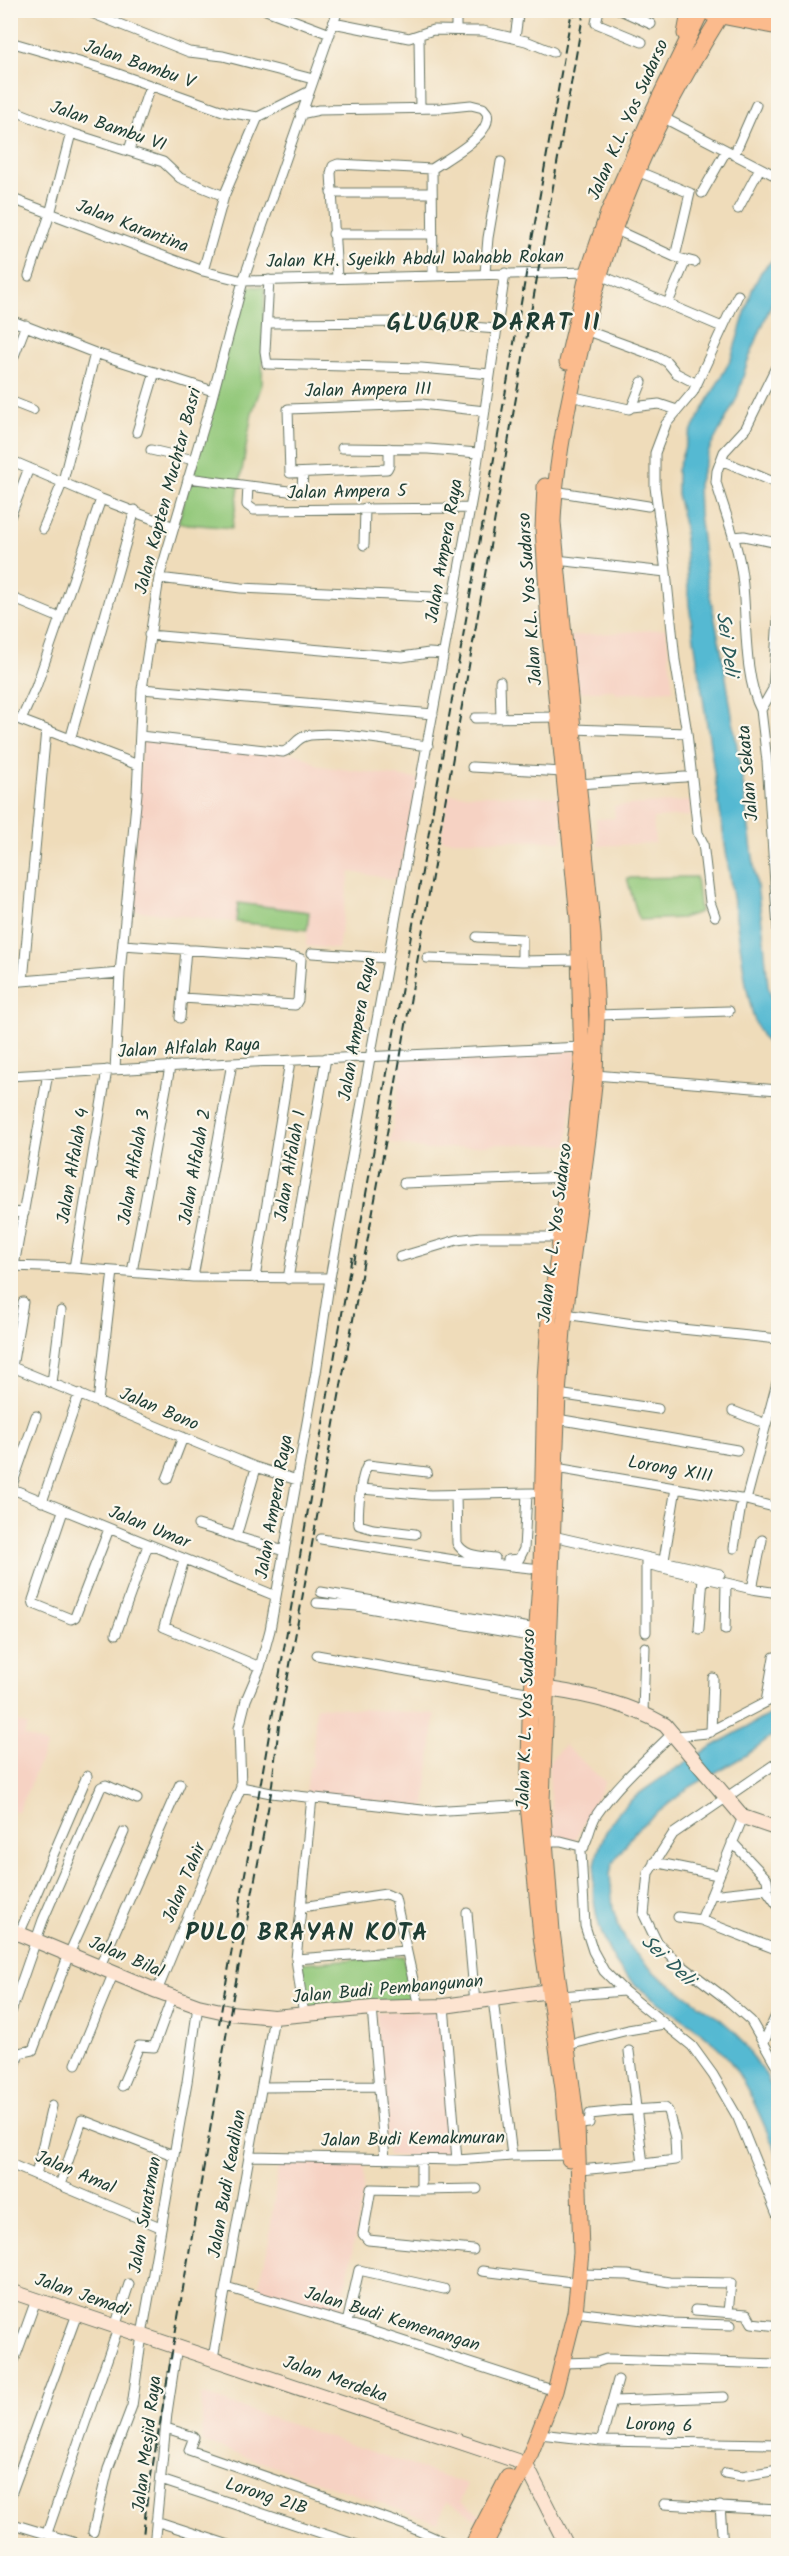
<svg xmlns="http://www.w3.org/2000/svg" width="789" height="2556" font-family="Kalam,sans-serif">
  <style>
    .built { fill: #f6d2c3 }
    .green { fill: #92c879; stroke: #588256; stroke-width: 1.5 }
    .water { fill: #54b9d2; stroke: #3a7b83; stroke-width: 1.5 }
    .lines { fill: none; stroke-linecap: round; stroke-linejoin: round }
    .street-casing { stroke: #687563; stroke-width: 11 }
    .secondary-casing { stroke: #687563; stroke-width: 16 }
    .primary-casing { stroke: #687563; stroke-width: 17 }
    .street { stroke: #fff; stroke-width: 9 }
    .secondary { stroke: #fde4d1; stroke-width: 14 }
    .primary { stroke: #fbbb8d; stroke-width: 15 }
    .rail { stroke: #1f3d34; stroke-width: 2; stroke-dasharray: 9 4.5; stroke-linecap: butt }
    .labels { text-anchor: middle; dominant-baseline: central; stroke-width: 4.5; stroke-linejoin: round; paint-order: stroke }
    .street-label { font-size: 18px; fill: #1f3d34; stroke: #fbf7ec }
    .water-label { font-size: 20px; font-style: italic; fill: #2c5c5c; stroke: #fbf7ec }
    .district-label { font-size: 24px; font-weight: bold; letter-spacing: 1.5px; fill: #1f3d34; stroke: #fbf7ec }
  </style>
  <rect width="100%" height="100%" fill="#fbf7ec"/>
  <filter id="ink" filterUnits="userSpaceOnUse"><feTurbulence type="fractalNoise" baseFrequency=".0167" numOctaves="2"/><feDisplacementMap in="SourceGraphic" scale="12" xChannelSelector="R" yChannelSelector="G"/><feConvolveMatrix kernelMatrix="1 2 1 2 8 2 1 2 1" color-interpolation-filters="sRGB"/></filter>
  <filter id="wash" filterUnits="userSpaceOnUse"><feTurbulence type="fractalNoise" baseFrequency=".008" numOctaves="4" result="noise"/><feDisplacementMap in="SourceGraphic" scale="24" xChannelSelector="R" yChannelSelector="G"/><feGaussianBlur stdDeviation="1.35" result="paint"/><feColorMatrix in="noise" values="0 0 0 0 0 0 0 0 0 0 0 0 0 0 0 0 0 1.4 0 .05"/><feComposite in="paint" operator="in"/></filter>
  <g filter="url(#wash)">
    <rect width="100%" height="100%" fill="#efdcba"/>
    <!-- built -->
    <path class="built" d="M666,629l7,61 -57,4 -2,-4 -38,2 -6,-56z
      M142,738l157,16 21,12 99,13 -20,101 -49,-8 -12,77 -32,-3 1,-16 -177,-20z
      M448,794l112,3 3,44 -122,-1z
      M690,801l1,15 -38,2 2,25 -57,3 -2,-27 19,-1 -1,-12z
      M577,1050l-9,95 -71,-1 -70,6 -37,-8 13,-83z
      M316,1706l119,8 -10,93 -119,-14 3,-26h3z
      M11,1719l17,7 -4,10 23,9 -29,67 -7,-2z
      M564,1745l41,37 -32,61 -19,-6 -6,-74z
      M441,2010l12,147 -65,-1 -12,-144z
      M279,2160l85,3 -1,31 -23,123 -83,-25 11,-44z
      M201,2394l266,90 -7,18 23,13 -3,5 -34,-18 -8,21 -235,-81z"/>
    <!-- green -->
    <path class="green" d="M245,286l20,1 -3,97 -10,29 -20,115 -54,-5z
      M696,877l4,35 -18,6 -43,2 -12,-42z
      M238,903l71,9 -2,18 -71,-8z
      M403,1956l11,48 -108,7 -5,-48z"/>
    <!-- water -->
    <path class="water" d="M778,254v34l-31,75 -10,35 -27,50 -12,36 1,30 8,66 17,85 19,119 20,146 5,56 10,33v34c-23,-14 -27,-45 -32,-69l-57,-379 -5,-80 -7,-31v-24l12,-35 42,-76 21,-69 9,-18z
      M778,1710v21l-32,24 -56,32 -54,43 -24,34 -2,11 3,34 7,21 11,19 25,25 64,45 16,14 30,42 12,30v52c-17,-38 -33,-84 -64,-114 -27,-25 -71,-46 -93,-73 -15,-20 -25,-47 -27,-72 -3,-30 5,-61 24,-85 10,-13 26,-23 39,-32 39,-26 80,-49 121,-71z"/>
  </g>
  <g filter="url(#ink)">
    <g class="lines">
      <defs>
        <path id="street" d="M84,10l105,42 34,4 90,23
          M266,10l64,24
          M599,10l-3,13 46,19
          M620,10l31,14
          M576,11v-1
          M333,23l76,15 24,-8 50,1 43,10 27,11
          M456,30v-20
          M419,36l1,72
          M515,38l3,-22
          M10,42l97,28 119,42 32,5
          M10,109l61,24 92,29 17,16 44,18
          M300,114l19,-4 122,-2 30,-3 12,3 4,5c6,22 -38,44 -55,56l1,105
          M664,118l114,59
          M129,150l21,-64
          M734,155l22,-50
          M637,171l53,22 -15,64
          M331,193h101
          M702,193l24,-42
          M10,198l193,73 40,10 345,-9
          M738,209l22,-41
          M614,229l61,28 19,5
          M333,234h98
          M203,271l21,-75 34,-79 50,-25
          M485,273l3,-35 13,-76
          M600,275l122,52
          M29,276l21,-62 21,-81
          M337,278l-6,-105 2,-7 5,-2 94,5
          M269,280l-4,71 2,13 154,4 69,6
          M668,303l18,-43
          M10,320l85,33 118,38
          M268,323l140,-1 89,7
          M585,330l71,26 11,6 9,11 21,11
          M10,366l16,-41
          M570,396l59,13 3,-2 10,-25
          M10,401l23,9
          M632,407l27,-3 18,6
          M137,432l18,-60
          M342,448l86,1 50,4
          M389,448v17l-2,4 -97,4 -2,-64 133,-5 64,7
          M151,450l43,10
          M10,460l91,39 73,28
          M721,460l57,24
          M188,478l108,14 6,-4 1,-15
          M248,486l-1,19 7,5 215,-2
          M554,491l94,15
          M10,517l19,-49
          M43,529l20,-48 32,-128
          M733,537l11,-1 34,7
          M364,545l1,-37
          M556,560l110,12 -11,-85v-34l11,-29 27,-32 45,-97
          M159,578l82,10 212,10
          M10,597l50,21
          M778,618l-5,71 -12,21 6,51 11,169
          M149,635l253,22 27,-4 14,1
          M500,681l1,37
          M142,689l291,25
          M761,710c-18,-33 -14,-96 -19,-134 -4,-32 -17,-63 -26,-94l1,-11 7,-19 22,-24 32,-65
          M10,716l128,49
          M475,718l85,-1
          M21,720l15,-33 65,-188
          M573,729l114,4 -12,-73 -9,-88
          M687,733l11,100 5,10 7,59 5,14
          M140,736l143,16c10,-3 13,-14 23,-16 28,-6 90,6 122,10
          M70,740l65,-230
          M472,767l91,5
          M578,784l107,-7
          M477,937l45,2v22
          M123,945l172,12 6,2 -3,41 -3,5 -113,-7
          M312,953l76,5
          M427,958l95,3 58,-1
          M23,981l23,-251
          M10,982l110,-9
          M597,1015l132,-4
          M180,1018l6,-69
          M115,1070l5,-97 17,-180 5,-104 17,-111 50,-169 34,-128 95,-271
          M595,1075l183,15
          M10,1076l222,-13 350,-16
          M404,1183l165,-6
          M10,1212l14,1
          M400,1257l57,-17 23,-3h80
          M10,1266l64,2 119,9 137,1
          M14,1266l34,-193
          M74,1268l33,-198
          M132,1272l38,-205
          M193,1277l39,-214
          M255,1278l35,-217
          M288,1279l38,-221
          M565,1314l68,10 145,15
          M10,1366l245,101 42,13
          M12,1367l11,-65
          M52,1383l9,-72
          M558,1394l100,15
          M98,1402l15,-131
          M733,1411l33,13
          M557,1419l180,31
          M556,1468l190,32 32,8
          M167,1479l16,-42
          M10,1488l266,108
          M362,1489l68,6 103,-2
          M10,1491l26,-75
          M456,1495l1,48c7,14 24,13 38,15
          M746,1500l32,-121
          M42,1502l37,-108
          M63,1511l-30,89 1,4 37,15 4,-2 34,-88
          M198,1525l86,26
          M415,1534l-42,-5 -14,-4c-2,-12 2,-51 9,-60l59,7
          M553,1536l167,38
          M236,1537l20,-69
          M321,1539l133,21 87,9
          M734,1548l8,-49
          M184,1560l-20,67 96,40
          M508,1560l11,-1 5,-10 3,-55
          M664,1560l12,-72
          M646,1564l106,25 26,4
          M752,1589l10,-49
          M321,1592l215,37
          M317,1603l40,3 178,31
          M699,1629l4,-52
          M725,1630l1,-47
          M646,1632v-73
          M116,1634l32,-89
          M317,1655l215,38
          M766,1702l8,-45
          M643,1713l2,-66
          M674,1732c-27,27 -55,50 -77,82 -8,12 -8,26 -16,37l4,75 8,25 11,20 20,20 68,55 21,29 25,43 40,99
          M711,1732l2,-54
          M677,1736l30,-3 71,-37
          M778,1762l-105,72 -25,39 -4,42 13,27 19,19 49,37 26,23 27,47
          M241,1787l30,6 160,18 97,-6
          M545,1841h16l23,6
          M654,1862l64,13
          M766,1889l12,17
          M711,1895l55,-6 2,-2 -1,-8 -35,-37
          M302,1907l84,-13 9,4 24,109
          M467,1913l8,90
          M678,1917l23,3 77,30
          M701,1920l42,-103
          M19,1934l68,-158
          M296,1959l110,-8
          M100,1966l80,-182
          M157,1991l84,-204 -2,-59 7,-28 14,-33 10,-37 46,-258 14,-94 143,-786 32,-219
          M561,1996l63,-5
          M493,1999l19,157
          M444,2006l13,154
          M372,2008l13,151
          M10,2015l33,-95 58,-133 5,-2 31,14
          M304,2015l-8,-56 16,-162
          M764,2042l14,-31
          M568,2045l60,-15 36,-6
          M76,2064l38,-92
          M10,2084l9,-31 14,-3 36,-96 55,-122
          M122,2086l17,-40 15,1 18,-50
          M262,2087l117,-1
          M573,2125l16,-2 1,-9c25,-3 50,-5 75,-6l3,3 7,27 1,22 -33,4 -14,-113
          M249,2156l208,4 55,-4 61,-1
          M421,2160v30l56,-1
          M10,2164l150,63
          M580,2170l63,-6
          M36,2175l16,-69
          M60,2185l22,-65 91,35
          M421,2190l-50,-1 -8,45 5,6 105,10
          M482,2271l90,11
          M579,2274l49,1 41,7 62,1 -3,29
          M226,2287l121,36 208,68
          M695,2310l52,4 5,9 26,3
          M575,2312l94,11 62,2
          M347,2323l12,-53 85,19
          M115,2327l14,-43
          M213,2358l61,-341
          M562,2363l35,-1 9,-3 172,5
          M10,2372l26,-72
          M614,2401l110,-4
          M166,2428l28,9 -5,13 216,75 48,21
          M540,2434l61,7 177,3
          M601,2441l17,-61
          M725,2473l17,3 36,-6
          M161,2480l199,66
          M10,2497l67,-183
          M664,2504l114,6
          M720,2506l3,40
          M156,2521l76,25
          M10,2522l3,6 -3,9
          M13,2524l60,18
          M93,2532l15,-63 24,-63 10,-71 45,-253 11,-76
          M47,2533l71,-205
          M154,2546l13,-133 10,-67"/>
        <path id="secondary" d="M548,1689c41,6 81,15 117,36l78,92 35,12
          M10,1930l147,61 41,15 32,7 44,4 98,-9 72,-2 105,-15
          M10,2291l507,170
          M526,2465l41,81"/>
        <path id="primary" d="M755,10l23,7
          M711,14l67,13
          M685,34l3,-16 -1,-8
          M567,362l21,-90 20,-59 46,-104 48,-99
          M545,486l-2,42 6,97 29,293 4,145 -6,65 -27,192 -4,59 -4,190 -11,151 -2,85 13,131 22,153 6,70
          M472,2546l36,-69
          M484,2546l42,-81 29,-74 20,-79 6,-59 -4,-128 -25,-194 -10,-130 16,-407 5,-64 26,-199 6,-56 2,-60 -4,-80 -40,-413c2,-53 12,-105 24,-157 10,-45 22,-91 37,-135 25,-74 69,-154 110,-220"/>
      </defs>
      <!-- street casing -->
      <use href="#street" class="street-casing"/>
      <!-- secondary casing -->
      <use href="#secondary" class="secondary-casing"/>
      <!-- primary casing -->
      <use href="#primary" class="primary-casing"/>
      <!-- street -->
      <use href="#street" class="street"/>
      <!-- secondary -->
      <use href="#secondary" class="secondary"/>
      <!-- primary -->
      <use href="#primary" class="primary"/>
      <!-- rail -->
      <path class="rail" d="M354,1263l218,-1253
        M219,2024l133,-768
        M142,2546l5,-47 83,-486 41,-220 8,-68 107,-586 198,-1129"/>
    </g>
  </g>
  <g class="labels">
    <!-- street labels -->
    <g class="street-label">
      <text transform="translate(139 65) rotate(19)">Jalan Bambu V</text>
      <text transform="translate(629 120) rotate(-66)">Jalan K.L. Yos Sudarso</text>
      <text transform="translate(108 127) rotate(19)">Jalan Bambu VI</text>
      <text transform="translate(132 227) rotate(21)">Jalan Karantina</text>
      <text transform="translate(415 260) rotate(-1)">Jalan KH. Syeikh Abdul Wahabb Rokan</text>
      <text transform="translate(368 391) rotate(-1)">Jalan Ampera III</text>
      <text transform="translate(169 491) rotate(-75)">Jalan Kapten Muchtar Basri</text>
      <text transform="translate(347 493) rotate(-1)">Jalan Ampera 5</text>
      <text transform="translate(445 551) rotate(-80)">Jalan Ampera Raya</text>
      <text transform="translate(531 599) rotate(-94)">Jalan K.L. Yos Sudarso</text>
      <text transform="translate(749 773) rotate(-95)">Jalan Sekata</text>
      <text transform="translate(358 1029) rotate(-80)">Jalan Ampera Raya</text>
      <text transform="translate(189 1049) rotate(-3)">Jalan Alfalah Raya</text>
      <text transform="translate(74 1166) rotate(-80)">Jalan Alfalah 4</text>
      <text transform="translate(291 1166) rotate(-80)">Jalan Alfalah 1</text>
      <text transform="translate(135 1167) rotate(-80)">Jalan Alfalah 3</text>
      <text transform="translate(196 1167) rotate(-80)">Jalan Alfalah 2</text>
      <text transform="translate(556 1233) rotate(-83)">Jalan K. L. Yos Sudarso</text>
      <text transform="translate(159 1410) rotate(23)">Jalan Bono</text>
      <text transform="translate(670 1470) rotate(10)">Lorong XIII</text>
      <text transform="translate(275 1507) rotate(-80)">Jalan Ampera Raya</text>
      <text transform="translate(149 1528) rotate(22)">Jalan Umar</text>
      <text transform="translate(527 1719) rotate(-88)">Jalan K. L. Yos Sudarso</text>
      <text transform="translate(185 1883) rotate(-67)">Jalan Tahir</text>
      <text transform="translate(126 1958) rotate(23)">Jalan Bilal</text>
      <text transform="translate(388 1990) rotate(-5)">Jalan Budi Pembangunan</text>
      <text transform="translate(413 2140) rotate(-1)">Jalan Budi Kemakmuran</text>
      <text transform="translate(75 2173) rotate(23)">Jalan Amal</text>
      <text transform="translate(228 2184) rotate(-80)">Jalan Budi Keadilan</text>
      <text transform="translate(146 2215) rotate(-80)">Jalan Suratman</text>
      <text transform="translate(82 2296) rotate(19)">Jalan Jemadi</text>
      <text transform="translate(392 2320) rotate(17)">Jalan Budi Kemenangan</text>
      <text transform="translate(335 2380) rotate(19)">Jalan Merdeka</text>
      <text transform="translate(659 2426) rotate(2)">Lorong 6</text>
      <text transform="translate(148 2444) rotate(-83)">Jalan Mesjid Raya</text>
      <text transform="translate(266 2497) rotate(18)">Lorong 21B</text>
    </g>
    <!-- water labels -->
    <g class="water-label">
      <text transform="translate(726 644) rotate(82)">Sei Deli</text>
      <text transform="translate(667 1961) rotate(43)">Sei Deli</text>
    </g>
    <!-- district labels -->
    <g class="district-label">
      <text x="494" y="323">GLUGUR DARAT II</text>
      <text x="307" y="1933">PULO BRAYAN KOTA</text>
    </g>
  </g>
  <!-- margin -->
  <rect width="789" height="2556" fill="none" stroke="#fbf7ec" stroke-width="36"/>
</svg>
